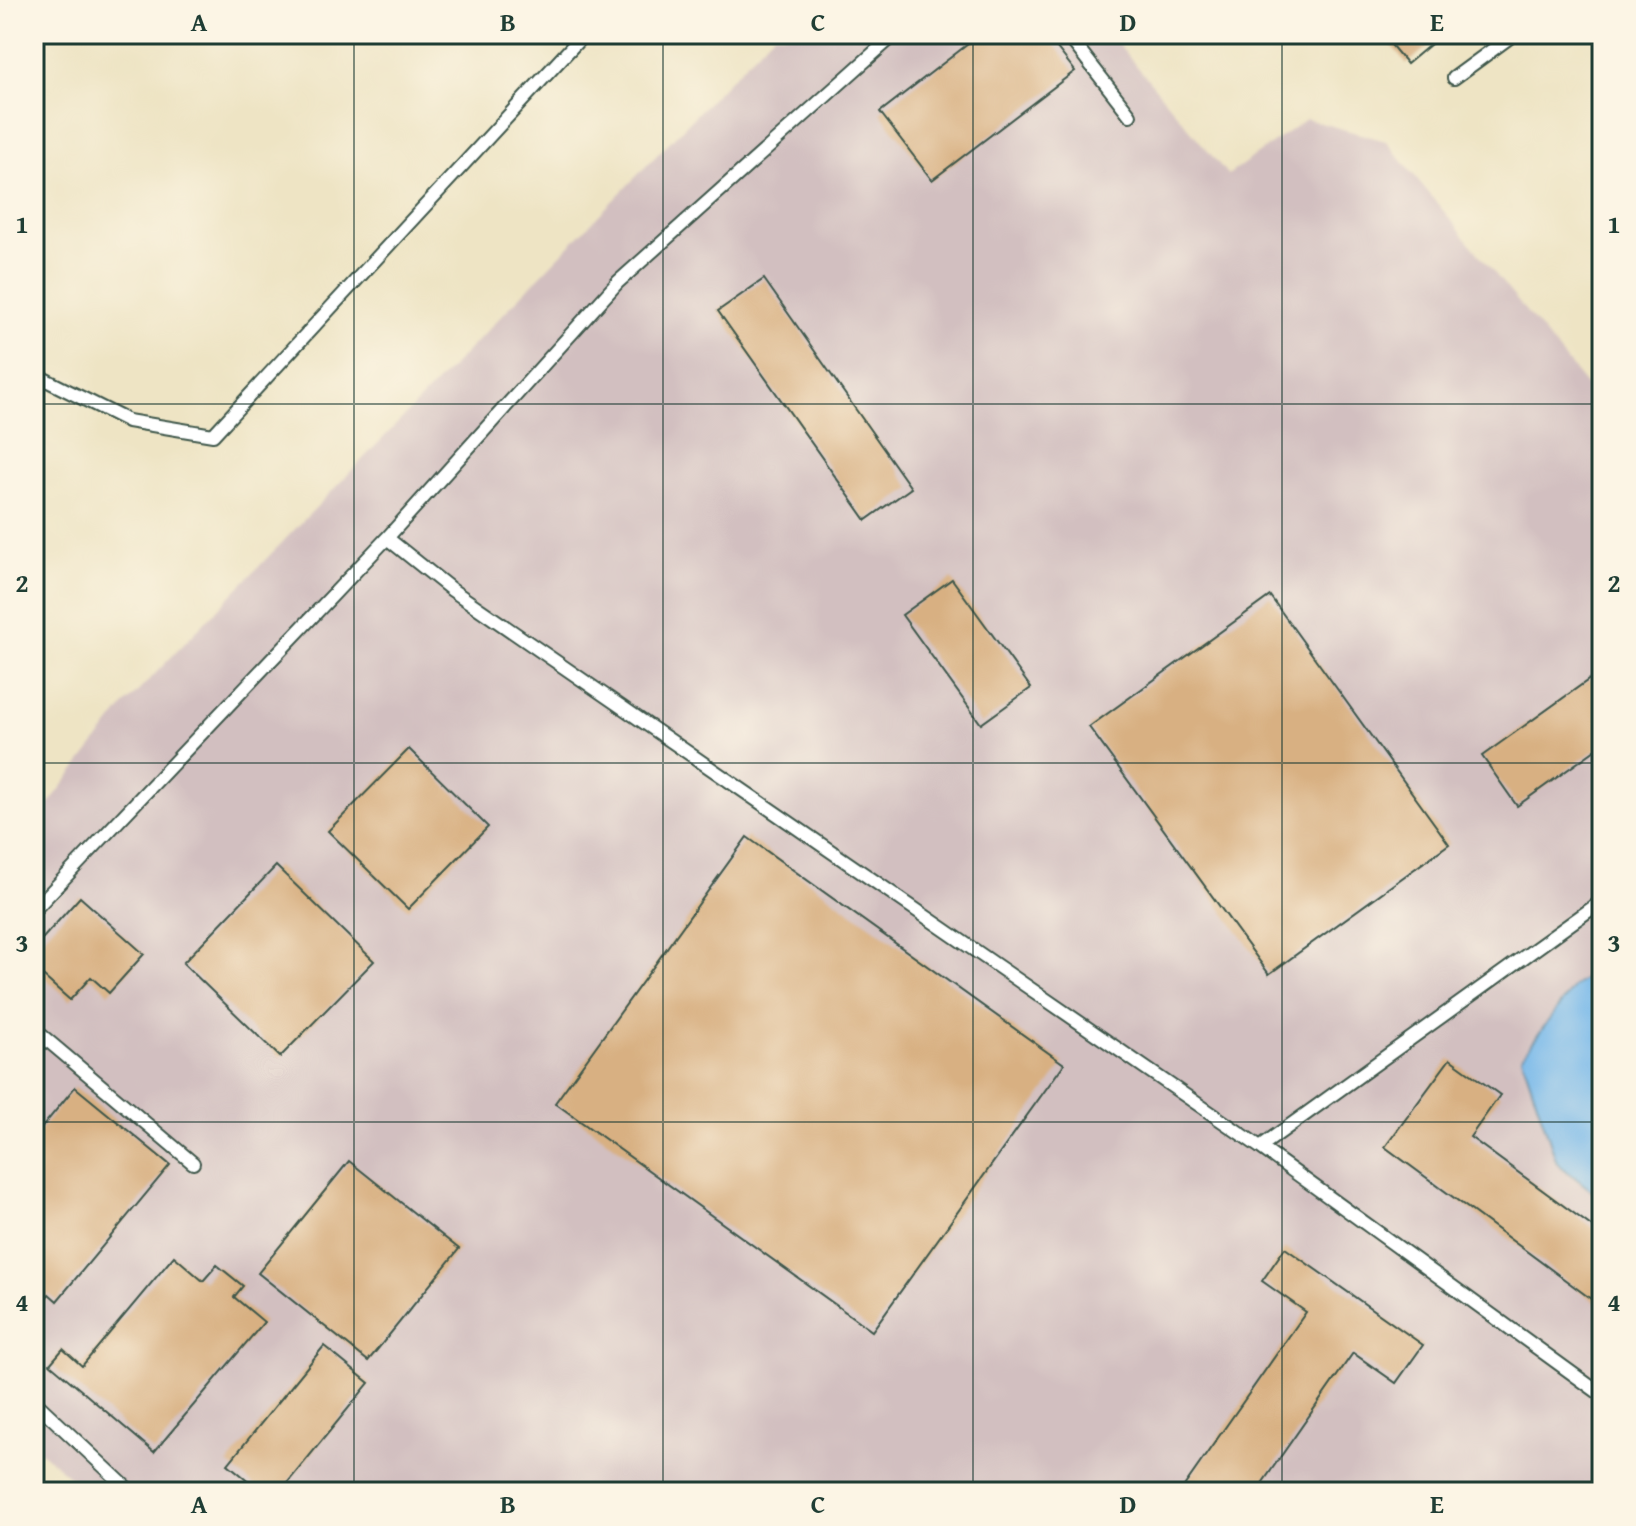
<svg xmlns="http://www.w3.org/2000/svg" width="1636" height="1526" font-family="'Gentium Book Plus',serif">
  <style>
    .industrial { fill: #d2bfc0 }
    .water { fill: #75b7ea; stroke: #4a7a8f; stroke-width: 2 }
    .building { fill: #d8b082 }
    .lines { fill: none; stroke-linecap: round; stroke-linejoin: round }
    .service-casing { stroke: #3e564a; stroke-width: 16 }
    .service { stroke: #fff; stroke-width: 12 }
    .grid { fill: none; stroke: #1f3d34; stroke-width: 2; stroke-opacity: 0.55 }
    .neatline { fill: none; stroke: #1f3d34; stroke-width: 3 }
    .grid-label { font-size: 26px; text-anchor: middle; font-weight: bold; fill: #1f3d34 }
  </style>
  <rect width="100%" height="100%" fill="#fcf5e5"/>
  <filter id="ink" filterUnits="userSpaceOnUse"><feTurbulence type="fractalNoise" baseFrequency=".0125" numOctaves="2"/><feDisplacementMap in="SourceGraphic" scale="16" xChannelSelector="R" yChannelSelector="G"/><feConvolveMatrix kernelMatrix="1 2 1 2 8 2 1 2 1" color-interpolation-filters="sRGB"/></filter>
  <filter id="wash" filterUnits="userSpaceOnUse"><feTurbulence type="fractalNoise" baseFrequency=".006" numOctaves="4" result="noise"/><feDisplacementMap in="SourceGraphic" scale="32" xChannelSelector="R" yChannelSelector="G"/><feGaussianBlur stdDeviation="1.8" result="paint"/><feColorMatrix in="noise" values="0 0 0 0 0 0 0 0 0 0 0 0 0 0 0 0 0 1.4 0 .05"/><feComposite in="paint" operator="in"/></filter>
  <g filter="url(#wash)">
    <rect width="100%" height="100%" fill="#eee4c4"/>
    <!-- industrial -->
    <path class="industrial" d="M774,34h336l118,141 78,-56 80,22 216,263v1088h-1515l-53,-46v-623l91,-118z"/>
    <!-- water -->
    <path class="water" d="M1602,968v231l-45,-36 -35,-106 52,-71z"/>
    <g id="blocks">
      <!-- building -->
      <path class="building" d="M981,34h65l29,37 -143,109 -52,-68z
        M1382,34h61l-36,30z
        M764,279l147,209 -45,32 -148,-209z
        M952,579l79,109 -50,36 -79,-109z
        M1270,596l179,248 -180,130 -180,-247z
        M1594,676l8,11v58l-85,61 -35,-50z
        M409,749l79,78 -80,82 -80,-78z
        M747,837l317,227 -192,267 -317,-228z
        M276,866l98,95 -94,96 -97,-94z
        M80,897l64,57 -35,39 -18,-16 -21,23 -36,-32v-20z
        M1450,1059l50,36 -30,42 132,97v73l-217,-160z
        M75,1087l95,78 -113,136 -8,-7 -15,18v-175z
        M349,1161l110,88 -91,112 -110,-88z
        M1285,1248l138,97 -27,38 -43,-30 -97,139h-76l126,-180 -44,-31z
        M174,1256l29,25 14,-16 26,21 -9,11 30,25 -110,130 -104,-88 13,-15 19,17z
        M324,1346l45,37 -89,109h-18l-34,-28z"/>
    </g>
  </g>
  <g filter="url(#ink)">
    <use href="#blocks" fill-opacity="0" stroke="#3e564a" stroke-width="2"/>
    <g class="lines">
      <defs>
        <path id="service" d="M1067,34l63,81
          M1454,78l60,-44
          M34,380l8,-2 86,43 85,14 371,-401
          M387,538l231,-256 277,-248
          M34,910l353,-372 65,52 808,557 342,-246
          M34,1029l159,134
          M1260,1147l342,248
          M34,1401l97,91"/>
      </defs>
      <!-- service casing -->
      <use href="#service" class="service-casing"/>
      <!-- service -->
      <use href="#service" class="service"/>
    </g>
  </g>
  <!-- grid -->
  <path class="grid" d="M354,34v1458M663,34v1458M973,34v1458M1282,34v1458M34,404h1568M34,763h1568M34,1122h1568"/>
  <!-- margin -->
  <rect width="1636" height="1526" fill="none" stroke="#fcf5e5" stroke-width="88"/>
  <rect x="44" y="44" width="1548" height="1438" class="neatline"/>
  <g class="grid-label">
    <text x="199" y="31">A</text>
    <text x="508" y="31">B</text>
    <text x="818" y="31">C</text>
    <text x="1128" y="31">D</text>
    <text x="1437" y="31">E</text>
    <text x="22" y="233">1</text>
    <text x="1614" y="233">1</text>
    <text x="22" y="592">2</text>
    <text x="1614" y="592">2</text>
    <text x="22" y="952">3</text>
    <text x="1614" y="952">3</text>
    <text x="22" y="1311">4</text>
    <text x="1614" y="1311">4</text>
    <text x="199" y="1513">A</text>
    <text x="508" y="1513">B</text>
    <text x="818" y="1513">C</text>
    <text x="1128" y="1513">D</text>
    <text x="1437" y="1513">E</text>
  </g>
</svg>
